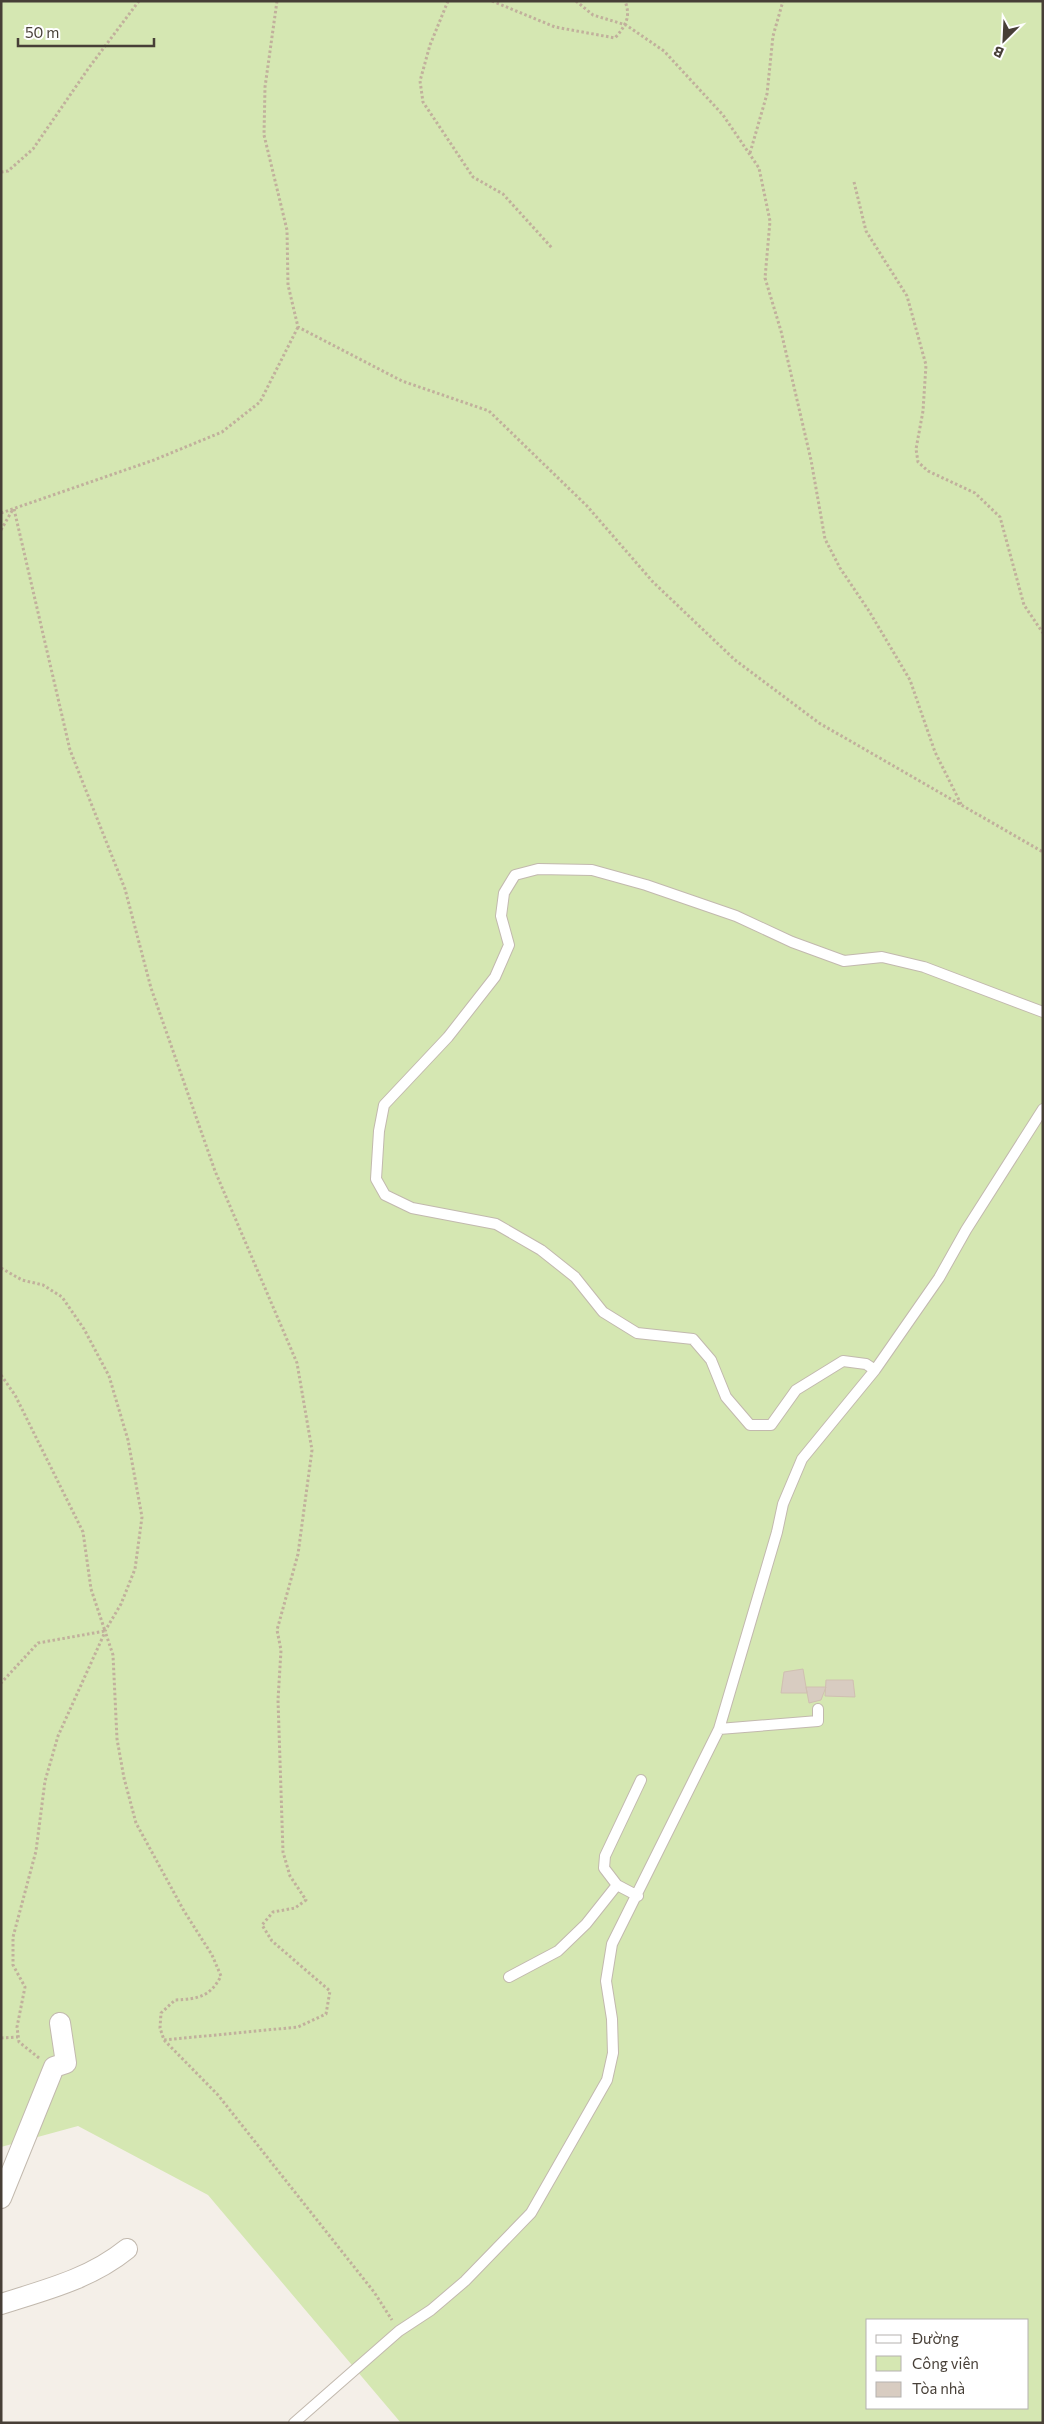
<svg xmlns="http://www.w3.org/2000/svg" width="1044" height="2424" font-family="Commissioner,sans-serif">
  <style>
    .green { fill: #d5e7b2; fill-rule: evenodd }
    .building { fill: #d8ccc1; stroke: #d0c0b1 }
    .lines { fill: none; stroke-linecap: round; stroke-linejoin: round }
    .lane-casing { stroke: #c2b9ae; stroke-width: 12 }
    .street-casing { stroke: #c2b9ae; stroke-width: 22 }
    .path { stroke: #c1b09c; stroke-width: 3; stroke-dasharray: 2.5 2.5; stroke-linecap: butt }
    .lane { stroke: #fff; stroke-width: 10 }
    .street { stroke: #fff; stroke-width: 20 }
  </style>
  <rect width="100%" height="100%" fill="#f4efe8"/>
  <!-- green -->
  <path class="green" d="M1,1h1042v2422h-642l-193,-228 -130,-69 -77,21zM868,2320h160v88h-160z"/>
  <!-- building -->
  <path class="building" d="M803,1669l4,24h-26l3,-21z
    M826,1680h27l2,17 -30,-1z
    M806,1687h20l-5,13 -12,3z"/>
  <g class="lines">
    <defs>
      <path id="lane" d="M875,1370l-9,-6 -23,-3 -47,29 -25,35h-21l-24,-28 -15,-37 -18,-21 -56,-6 -34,-21 -28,-35 -34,-27 -45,-26 -84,-16 -27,-13 -9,-16 3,-48 5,-26 64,-68 47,-60 14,-32 -8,-29 3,-23 11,-18 23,-6 54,1 54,15 90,31 56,26 52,19 38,-4 42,10 119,45
        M719,1729l99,-8v-12
        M638,1896l-21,-11 -13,-17 1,-12 36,-76
        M509,1977l49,-26 28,-27 31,-39
        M294,2423l105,-92 32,-21 34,-29 66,-68 76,-133 6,-27 -1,-34 -6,-38 6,-37 107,-215 58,-197 6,-28 19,-45 73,-89 64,-92 27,-48 77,-121"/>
      <path id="street" d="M1,2198l53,-131 12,-4 -6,-40
        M1,2304c44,-14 89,-25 126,-55"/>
    </defs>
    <!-- lane casing -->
    <use href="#lane" class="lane-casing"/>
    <!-- street casing -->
    <use href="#street" class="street-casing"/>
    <!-- path -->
    <path class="path" d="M277,1l-12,86 -1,48 23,95 1,55 10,42 104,54 87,30 98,95 66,76 82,78 84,63 224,129
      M448,1l-18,44 -10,36 3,21 50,75 30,17 49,54
      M492,1l63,26 60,11c11,-13 16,-21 10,-37
      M576,1l17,14 33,10 38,26 59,64 36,53 11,53 -5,57 16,53 30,129 14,79 15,29 29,43 41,69 25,72 27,54
      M750,153l17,-59 6,-58 10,-35
      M1,172l7,-1 25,-22 55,-80 51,-68
      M854,182l12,49 41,65 19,69 -3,46 -7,38 2,13 10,9 47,22 25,24 24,88 19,28
      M14,509l56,241 55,139 26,99 64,183 82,192 15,87 -14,104 -21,76 4,20 -3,50 5,152 7,24 16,24 -11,8 -22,4 -11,13 10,16 58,50 -4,23 -28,13 -134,13
      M1,513l153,-53 68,-28 38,-30 38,-75
      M1,530l12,-21
      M1,1268l21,12 21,5 19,12 22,32 25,47 19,64 14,77 -7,52 -14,35 -16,27 8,24 4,84 7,39 12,45 48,88 28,44 9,21c-11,21 -23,23 -46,24l-14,13 -1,15 4,12 54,55 156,197 18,28
      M1,1375l14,20 68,137 8,57 14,42 -67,12 -37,40
      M1,2038l17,-1
      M39,2058l-20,-16 -2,-15 8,-40 -12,-22v-28l23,-86 9,-70 13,-45 47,-104"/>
    <!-- lane -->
    <use href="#lane" class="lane"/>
    <!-- street -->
    <use href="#street" class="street"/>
  </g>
  <!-- border -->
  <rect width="1044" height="2424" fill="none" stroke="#473f37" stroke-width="5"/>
  <!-- legend -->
  <rect x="866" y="2319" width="162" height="90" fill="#ffffff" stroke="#b5b2af"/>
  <rect x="876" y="2335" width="25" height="8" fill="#ffffff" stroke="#b5b2af"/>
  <text x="912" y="2344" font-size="15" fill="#473f37">Đường</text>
  <rect x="876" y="2356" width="25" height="15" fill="#d5e7b2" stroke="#b5b2af"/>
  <text x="912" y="2369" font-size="15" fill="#473f37">Công viên</text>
  <rect x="876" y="2382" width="25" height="15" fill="#d8ccc1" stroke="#b5b2af"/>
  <text x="912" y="2394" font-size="15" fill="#473f37">Tòa nhà</text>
  <!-- north arrow -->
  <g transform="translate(1004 40) rotate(204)" stroke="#ffffff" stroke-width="4" paint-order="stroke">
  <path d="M0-4L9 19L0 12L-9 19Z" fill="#473f37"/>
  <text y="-8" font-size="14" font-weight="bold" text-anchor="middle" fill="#473f37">B</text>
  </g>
  <!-- scale -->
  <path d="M18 38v8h136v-8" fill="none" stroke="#473f37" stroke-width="2.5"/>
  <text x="25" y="38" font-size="15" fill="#473f37" stroke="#ffffff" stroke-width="4" paint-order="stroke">50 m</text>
</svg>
